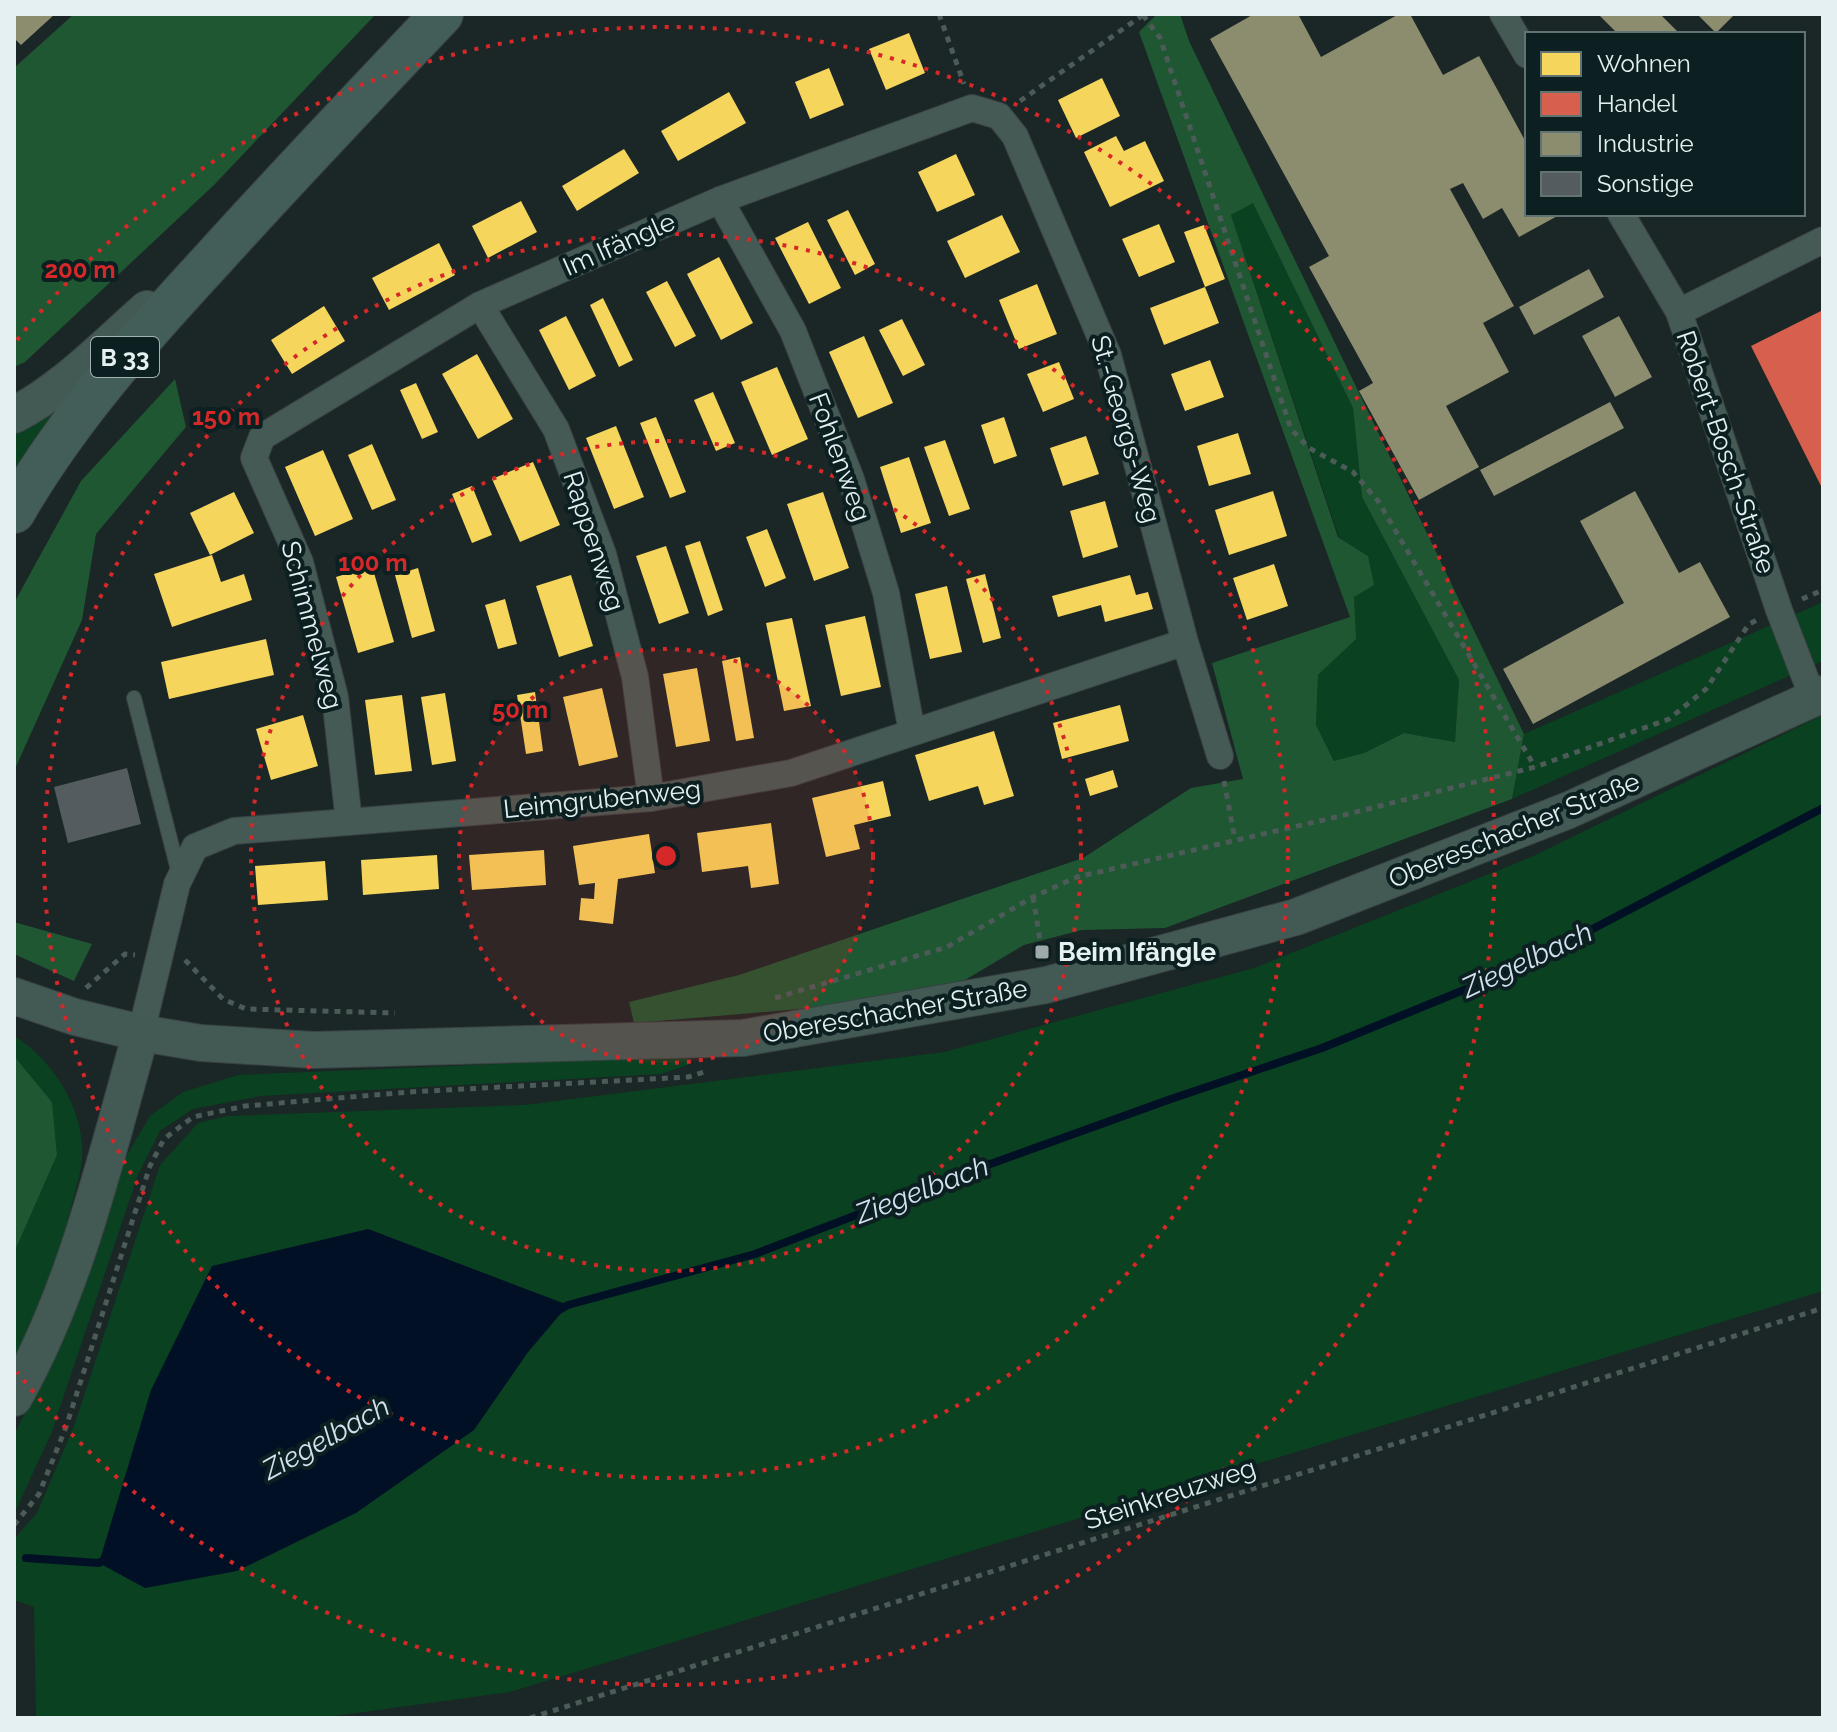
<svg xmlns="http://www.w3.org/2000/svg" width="1837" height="1732" font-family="Raleway,sans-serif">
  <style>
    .green { fill: #0a4120; fill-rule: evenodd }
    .forest { fill: #1f5732; fill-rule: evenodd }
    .water { fill: #021025 }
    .homes { fill: #f6d55c }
    .shops { fill: #d6604d }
    .industry { fill: #8c8c6e }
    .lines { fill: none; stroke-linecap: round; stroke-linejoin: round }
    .stream { stroke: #021025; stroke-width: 8 }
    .building { fill: #545c5f }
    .service-casing { stroke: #384142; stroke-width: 16 }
    .minor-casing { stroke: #384142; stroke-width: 28 }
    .secondary-casing { stroke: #384142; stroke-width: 38 }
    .primary-casing { stroke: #384142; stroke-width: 44 }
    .path { stroke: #4c5b58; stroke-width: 5; stroke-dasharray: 6 6; stroke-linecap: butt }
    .service { stroke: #455a55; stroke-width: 14 }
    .minor { stroke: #455a55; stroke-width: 26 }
    .secondary { stroke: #425954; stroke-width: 36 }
    .primary { stroke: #435e58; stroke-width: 42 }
    .ring { fill: none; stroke: #d62828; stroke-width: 4; stroke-dasharray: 4 8 }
    .poi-dot { fill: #9ea9aa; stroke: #0c2021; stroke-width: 3 }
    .labels { text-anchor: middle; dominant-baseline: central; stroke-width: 8; stroke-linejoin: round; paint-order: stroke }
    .shield { fill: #0c2021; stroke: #a3b2b3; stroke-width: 2 }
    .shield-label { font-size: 24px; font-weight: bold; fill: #e4f0f1 }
    .street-label { font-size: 26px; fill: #e4f0f1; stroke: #0c2021 }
    .poi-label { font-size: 26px; font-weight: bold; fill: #e4f0f1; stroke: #0c2021; text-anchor: start }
    .water-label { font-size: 28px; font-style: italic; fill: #d3e1f0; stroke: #0c2021 }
    .centre { fill: #d62828; stroke: #0c2021; stroke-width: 4 }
    .ring-label { font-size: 24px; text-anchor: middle; font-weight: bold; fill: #d62828; stroke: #0c2021; stroke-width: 8; stroke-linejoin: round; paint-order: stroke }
  </style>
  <rect width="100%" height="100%" fill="#1b2626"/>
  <!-- green -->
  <path class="green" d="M1253,202l100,206 9,89 97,183 -4,62 -51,-9 -40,20 -29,9 -19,-37 2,-50 37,-36 -1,-42 14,-41 -29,-19 -108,-322z
    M69,394l-51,70 -4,8v-49z
    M1823,602v59l-311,138 12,-65z
    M1823,715v576l-1313,401 -190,26h-284l-2,-111 -20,-7v-61l23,-26 37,-87 86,-261 38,-42 29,-7 298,-11 419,-53 310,-84 275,-110zM368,1229l199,77 -39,46z
    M14,1036c40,24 72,76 68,124 -1,12 -5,24 -8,36 -14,59 -36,113 -60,169v-112l43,-98 -5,-53 -38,-46z
    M686,1056l5,8 -30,10 -400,22 -68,13 -33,22 -22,44 -87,259 -37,80v-79l44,-88 63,-182 29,-49 33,-24 55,-17z"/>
  <!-- forest -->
  <path class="forest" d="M74,14h302l-162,171 -189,177 -11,5v-299z
    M1157,14h23l9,27 335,693 -12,65 -347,129 -83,2 -58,15 -64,38 -149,25 -177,15 -5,-21 110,-27 344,-117 108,-70 52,-9 -31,-116 138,-46 -211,-585zM1253,203l100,205 9,89 97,183 -4,62 -51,-9 -40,20 -30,8 -18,-36 2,-50 38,-36 -2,-42 20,-12 -6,-29 -30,-19 -107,-322z
    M175,379l11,48 -90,107 -14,86 -68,151v-168l67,-122z
    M14,922l78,22 -18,37 -60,-27z
    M14,1056l38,46 5,53 -43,98z"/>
  <!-- water -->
  <path class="water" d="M368,1229l200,76 -40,47 -54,78 -118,83 -119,58 -92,17 -46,-25 52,-173 61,-124z"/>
  <!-- homes -->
  <path class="homes" d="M909,33l16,40 -39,17 -17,-41z
    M829,68l15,37 -34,14 -15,-37z
    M1102,78l18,38 -44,22 -18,-38z
    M729,92l17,31 -68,38 -17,-30z
    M1116,136l8,15 21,-10 19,40 -54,26 -26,-55z
    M624,149l15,24 -62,38 -15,-25z
    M956,154l19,41 -38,17 -19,-40z
    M521,201l16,31 -49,26 -16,-32z
    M848,210l27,54 -20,11 -28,-55z
    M1002,215l18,37 -55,26 -18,-37z
    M808,222l33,66 -32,16 -34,-66z
    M1159,224l16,38 -36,15 -17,-38z
    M1204,225l21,54 -20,8 -21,-55z
    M439,243l16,32 -66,35 -17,-32z
    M719,257l34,66 -32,17 -34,-66z
    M667,281l29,55 -21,11 -29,-55z
    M1037,284l20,50 -38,15 -20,-49z
    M1205,287l14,36 -55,22 -14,-37z
    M603,298l30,62 -14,7 -29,-62z
    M324,306l21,35 -53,33 -21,-34z
    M566,316l30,60 -27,14 -30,-60z
    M902,319l23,46 -22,11 -24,-46z
    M864,336l29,67 -35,15 -29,-66z
    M477,354l36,65 -35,20 -36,-65z
    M1210,360l14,37 -39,14 -14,-37z
    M1059,362l15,37 -31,13 -16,-38z
    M777,367l31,72 -36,16 -31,-73z
    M416,383l22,49 -16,7 -22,-49z
    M713,392l22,51 -19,8 -22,-51z
    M656,417l30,75 -16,6 -30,-75z
    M1004,417l13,39 -23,8 -13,-39z
    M616,426l28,71 -30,12 -28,-71z
    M1238,433l13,41 -42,12 -12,-40z
    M1086,436l13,38 -36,12 -13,-38z
    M945,440l25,69 -21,7 -25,-69z
    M372,444l24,56 -24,10 -24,-55z
    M323,450l30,69 -38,17 -30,-69z
    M909,457l22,66 -30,10 -21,-66z
    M533,462l27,63 -40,17 -28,-63z
    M472,486l20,49 -20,8 -20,-49z
    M1273,491l14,45 -58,19 -14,-45z
    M234,492l20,41 -44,22 -20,-42z
    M823,492l26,76 -35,13 -27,-77z
    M1105,501l13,46 -35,11 -13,-47z
    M767,529l19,49 -21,9 -19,-50z
    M700,541l23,69 -15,6 -23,-70z
    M666,546l23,67 -30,11 -23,-68z
    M212,555l9,27 23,-8 8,26 -80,27 -18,-53z
    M1274,564l14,42 -41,14 -14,-42z
    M372,566l22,76 -36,11 -22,-76z
    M418,568l17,63 -23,7 -17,-63z
    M985,574l16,64 -18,5 -17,-64z
    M571,575l22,71 -34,11 -23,-71z
    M1130,575l6,20 12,-3 5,17 -48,13 -4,-17 -43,12 -6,-21z
    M947,586l15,66 -32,7 -15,-65z
    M505,599l12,45 -19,5 -13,-44z
    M865,616l16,71 -40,9 -16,-71z
    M792,618l19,88 -27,5 -18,-88z
    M266,639l8,36 -105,24 -8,-37z
    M740,657l14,81 -18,3 -14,-80z
    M697,668l13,73 -34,6 -13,-73z
    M602,688l16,69 -39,9 -16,-69z
    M535,692l8,59 -17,3 -9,-59z
    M445,693l11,68 -24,4 -11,-68z
    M402,695l10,76 -37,4 -10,-75z
    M1120,705l9,36 -67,18 -9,-36z
    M303,715l15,51 -47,14 -15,-51z
    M994,731l20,65 -30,9 -6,-19 -49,15 -14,-46z
    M1113,770l5,17 -28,9 -5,-17z
    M883,781l8,35 -37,9 6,24 -34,8 -14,-59z
    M771,823l8,61 -28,4 -3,-22 -46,6 -5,-39z
    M649,834l6,39 -37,6 -5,45 -34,-4 2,-22 13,1 1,-16 -16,2 -6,-39z
    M544,850l2,35 -74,5 -3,-35z
    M437,855l2,34 -76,6 -2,-35z
    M325,861l3,39 -70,5 -3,-39z"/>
  <!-- shops -->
  <path class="shops" d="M1823,310v180l-72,-144z"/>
  <!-- industry -->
  <path class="industry" d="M16,14h39l-34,31 -7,-7z
    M1254,14h44l23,43 78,-43h11l33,61 36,-19 48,88v70h34l-42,23 -17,-29 -19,11 -20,-36 -13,6 64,117 -31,17 26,49 -63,34 33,61 -60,33 -60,-109 14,-8 -64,-116 20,-11 -119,-217z
    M1598,14h62l20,20h-62z
    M1697,14h38l-19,19z
    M1589,269l15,28 -70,38 -15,-28z
    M1619,316l33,61 -37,20 -33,-61z
    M1610,402l14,26 -130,68 -14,-26z
    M1635,491l44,82 21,-11 30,55 -197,107 -30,-55 121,-66 -44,-82z"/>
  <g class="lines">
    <!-- stream -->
    <path class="stream" d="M559,1310l9,-5 187,-51 216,-83 197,-71 154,-52 198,-81 303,-159
      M26,1558l73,5 7,-4"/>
  </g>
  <!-- building -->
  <path class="building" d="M127,768l14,56 -73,19 -14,-56z"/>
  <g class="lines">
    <defs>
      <path id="service" d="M134,698l45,176"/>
      <path id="minor" d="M1503,14l24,41
        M720,200l73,131 58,148 35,114 26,139
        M1621,214l58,98 100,298 34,88
        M480,305l76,124 47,125 32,123 16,121
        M1679,312l144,-72
        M349,822l-14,-125 -35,-135 -46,-104 8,-21 218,-132 240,-105 252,-92 27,8 16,20 93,219 77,287 35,114
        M141,1033l36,-149 18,-37 39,-16 417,-33 140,-25 394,-131"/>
      <path id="secondary" d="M14,415c50,-26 91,-69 133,-106
        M14,996l61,21 66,16 60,10 113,7 429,-12 303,-53 250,-68 273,-107 254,-116
        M14,1398c63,-112 92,-242 127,-365"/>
      <path id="primary" d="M14,512c54,-94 126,-174 199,-253 75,-83 152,-164 229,-245"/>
    </defs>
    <!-- service casing -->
    <use href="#service" class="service-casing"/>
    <!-- minor casing -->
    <use href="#minor" class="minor-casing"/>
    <!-- secondary casing -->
    <use href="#secondary" class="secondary-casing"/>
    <!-- primary casing -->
    <use href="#primary" class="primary-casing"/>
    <!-- path -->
    <path class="path" d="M939,14l25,70
      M1143,15l17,23 131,391 18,19 44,24 25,29 157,266
      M1020,101l123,-86
      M1802,599l21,-9
      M1224,781l11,59
      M1033,897l9,55
      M185,960l38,39 23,10 149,4
      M86,988l39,-34 10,1
      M775,998l172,-51 86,-50 44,-20 251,-58 207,-52 134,-48 37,-30 43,-65 8,-4
      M14,1525l25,-31 27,-67 84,-261 14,-27 29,-22 52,-11 164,-14 279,-15 16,-5
      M530,1718l1293,-410"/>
    <!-- service -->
    <use href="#service" class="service"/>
    <!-- minor -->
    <use href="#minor" class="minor"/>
    <!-- secondary -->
    <use href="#secondary" class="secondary"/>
    <!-- primary -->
    <use href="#primary" class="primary"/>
  </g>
  <!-- distance rings -->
  <circle cx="666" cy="856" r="207" fill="#d62828" fill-opacity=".12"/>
  <g class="ring">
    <circle cx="666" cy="856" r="207"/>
    <circle cx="666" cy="856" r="415"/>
    <circle cx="666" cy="856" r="622"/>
    <path d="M17 340A829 829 0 1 1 17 1372"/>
  </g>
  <!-- markers -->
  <rect class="poi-dot" x="1034" y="944" width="16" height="16" rx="4"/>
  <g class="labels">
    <!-- shield labels -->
    <rect class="shield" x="91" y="337" width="68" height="40" rx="6"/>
    <g class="shield-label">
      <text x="125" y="357">B 33</text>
    </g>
    <!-- street labels -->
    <g class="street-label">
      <text transform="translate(619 244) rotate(-24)">Im Ifängle</text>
      <text transform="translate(1126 429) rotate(74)">St.-Georgs-Weg</text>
      <text transform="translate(1726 452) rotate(71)">Robert-Bosch-Straße</text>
      <text transform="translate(840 457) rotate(70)">Fohlenweg</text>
      <text transform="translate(594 541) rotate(72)">Rappenweg</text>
      <text transform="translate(312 625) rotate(75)">Schimmelweg</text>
      <text transform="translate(602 799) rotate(-6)">Leimgrubenweg</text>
      <text transform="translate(1514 830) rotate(-22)">Obereschacher Straße</text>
      <text transform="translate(895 1011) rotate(-10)">Obereschacher Straße</text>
      <text transform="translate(1170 1494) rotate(-18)">Steinkreuzweg</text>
    </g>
    <!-- poi labels -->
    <g class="poi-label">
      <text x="1058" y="952">Beim Ifängle</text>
    </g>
    <!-- water labels -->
    <g class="water-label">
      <text transform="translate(1527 960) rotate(-25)">Ziegelbach</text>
      <text transform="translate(922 1190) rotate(-21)">Ziegelbach</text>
      <text transform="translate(326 1438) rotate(-29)">Ziegelbach</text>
    </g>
  </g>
  <circle cx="666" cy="856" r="12" class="centre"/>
  <g class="ring-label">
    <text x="80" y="278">200 m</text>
    <text x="226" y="425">150 m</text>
    <text x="373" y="571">100 m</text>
    <text x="520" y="718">50 m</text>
  </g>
  <!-- border -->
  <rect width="1837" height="1732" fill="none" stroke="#e4f0f1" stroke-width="32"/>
  <!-- legend -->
  <rect x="1525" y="32" width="280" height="184" fill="#0c2021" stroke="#627374" stroke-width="2"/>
  <rect x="1541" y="52" width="40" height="24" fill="#f6d55c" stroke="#627374" stroke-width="2"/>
  <text x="1597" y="72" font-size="24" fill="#e4f0f1">Wohnen</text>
  <rect x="1541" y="92" width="40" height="24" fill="#d6604d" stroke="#627374" stroke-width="2"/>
  <text x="1597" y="112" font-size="24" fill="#e4f0f1">Handel</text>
  <rect x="1541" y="132" width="40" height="24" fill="#8c8c6e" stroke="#627374" stroke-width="2"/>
  <text x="1597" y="152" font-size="24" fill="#e4f0f1">Industrie</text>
  <rect x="1541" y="172" width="40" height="24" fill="#545c5f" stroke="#627374" stroke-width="2"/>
  <text x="1597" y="192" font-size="24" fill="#e4f0f1">Sonstige</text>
</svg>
